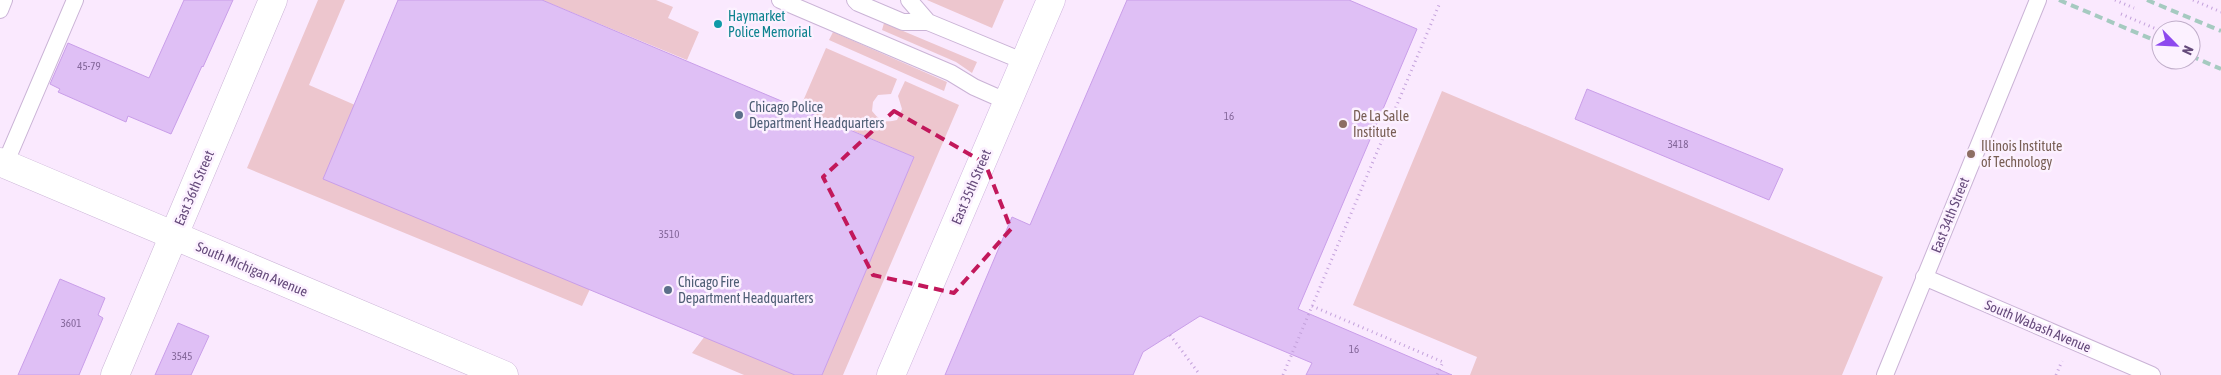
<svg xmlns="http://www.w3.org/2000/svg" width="2221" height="375" font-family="'Asap Condensed',sans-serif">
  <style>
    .green { fill: #edc6ce }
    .building { fill: #dfbff5; stroke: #c99ee9 }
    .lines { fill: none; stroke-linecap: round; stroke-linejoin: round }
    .service-casing { stroke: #cab3d6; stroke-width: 18 }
    .minor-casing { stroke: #cab3d6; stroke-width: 29 }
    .tertiary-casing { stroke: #cab3d6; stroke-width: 29 }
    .secondary-casing { stroke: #cfb4de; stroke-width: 29 }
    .path { stroke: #c3a1db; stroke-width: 3; stroke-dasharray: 1 4; stroke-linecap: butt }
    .service { stroke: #fff; stroke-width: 16 }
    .minor { stroke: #fff; stroke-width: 28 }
    .tertiary { stroke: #fff; stroke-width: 28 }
    .secondary { stroke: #fff; stroke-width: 28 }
    .rail { stroke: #a5cac0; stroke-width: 4; stroke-dasharray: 8 5; stroke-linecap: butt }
    .marked { fill: none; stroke: #c2185b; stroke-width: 4; stroke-dasharray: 10 6; stroke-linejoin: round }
    .culture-dot { fill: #0f9aa8; stroke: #fcf1ff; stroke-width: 2 }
    .service-dot { fill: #5c6f8a; stroke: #fcf1ff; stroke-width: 2 }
    .education-dot { fill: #8d6e63; stroke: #fcf1ff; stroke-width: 2 }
    .labels { text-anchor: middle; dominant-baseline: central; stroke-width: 5; stroke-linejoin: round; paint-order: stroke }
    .number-label { font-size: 11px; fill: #84679a }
    .culture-label { font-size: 14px; fill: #0d838f; stroke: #fcf1ff; text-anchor: start }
    .service-label { font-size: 14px; fill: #4e5e75; stroke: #fcf1ff; text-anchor: start }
    .education-label { font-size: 14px; fill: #785e54; stroke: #fcf1ff; text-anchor: start }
    .street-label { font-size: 14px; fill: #654a7b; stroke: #fcf1ff }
  </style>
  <rect width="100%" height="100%" fill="#fae9fe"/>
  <!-- green -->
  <path class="green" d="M318,0h27l-36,85 46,20 235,184 -8,17 -335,-138z
    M542,0h114l17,7 -5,11 31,14 -12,28z
    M927,0h77l-12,28z
    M884,23l93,39 -5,11 -16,-11 -74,-32z
    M833,32l114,50 -3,9 -115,-51z
    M826,48l71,31 -6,15 -13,1 -5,7 -1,9c8,10 13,12 25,9l5,-11 -4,-13 7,-15 54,24 -116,270h-21l92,-218 -114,-49z
    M1442,91l441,186 -41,98h-372l7,-18 -124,-52z
    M705,336l90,39h-51l-52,-22z"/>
  <!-- building -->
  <path class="building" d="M184,0h49l-30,67 -1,-1 -31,68 -43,-18 -2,6 -68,-30 2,-3 -10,-5 18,-41 81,35z
    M398,0h144l372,157 -92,218h-27l-472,-196z
    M1127,0h222l68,29 -119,280 154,66h-146l6,-12 -112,-47 -57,36 -10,23h-188l67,-158 18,8z
    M1587,89l196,80 -14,31 -194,-81z
    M60,279l45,19 -7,17 5,3 -24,57h-61z
    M178,323l31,13 -18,39h-36z"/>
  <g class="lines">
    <defs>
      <path id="service" d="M780,0l171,73 23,14 34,15
        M855,0l3,3 45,19h25l97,40
        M909,0l19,22
        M0,10l4,-10
        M5,164l70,-164
        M1924,277l228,98
        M1885,375l153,-375"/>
      <path id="minor" d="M115,375l158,-375"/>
      <path id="tertiary" d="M0,162l504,213"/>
      <path id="secondary" d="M891,375l160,-375"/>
    </defs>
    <!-- service casing -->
    <use href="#service" class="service-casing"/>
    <!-- minor casing -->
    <use href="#minor" class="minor-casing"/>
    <!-- tertiary casing -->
    <use href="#tertiary" class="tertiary-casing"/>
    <!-- secondary casing -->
    <use href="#secondary" class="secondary-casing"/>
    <!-- path -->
    <path class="path" d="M2115,0l19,8
      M2193,0l28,12
      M2121,14l40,17
      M2164,30l3,-8
      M1312,306l131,56 -6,13
      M1170,335l30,40
      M1283,375l156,-370
      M2056,375l6,-14"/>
    <!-- service -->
    <use href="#service" class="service"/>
    <!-- minor -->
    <use href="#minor" class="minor"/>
    <!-- tertiary -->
    <use href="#tertiary" class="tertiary"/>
    <!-- secondary -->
    <use href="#secondary" class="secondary"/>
    <!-- rail -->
    <path class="rail" d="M2059,0l102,43
      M2147,0l74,31
      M2191,56l30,13"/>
  </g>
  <!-- marked area -->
  <path class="marked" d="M894,111l91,52 26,66 -57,64 -81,-18 -50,-98z"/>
  <!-- markers -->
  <circle class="culture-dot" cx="718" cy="24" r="5"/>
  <g class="service-dot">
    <circle cx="739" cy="115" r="5"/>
    <circle cx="668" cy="290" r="5"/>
  </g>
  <g class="education-dot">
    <circle cx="1343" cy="124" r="5"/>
    <circle cx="1971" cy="154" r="5"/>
  </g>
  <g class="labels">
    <!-- number labels -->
    <g class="number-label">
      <text x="89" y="66">45-79</text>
      <text x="1229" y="116">16</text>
      <text x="1678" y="144">3418</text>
      <text x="669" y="234">3510</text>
      <text x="71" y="323">3601</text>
      <text x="1354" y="349">16</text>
      <text x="182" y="356">3545</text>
    </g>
    <!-- culture labels -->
    <g class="culture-label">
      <text x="728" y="16">Haymarket<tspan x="728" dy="16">Police Memorial</tspan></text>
    </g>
    <!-- service labels -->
    <g class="service-label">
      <text x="749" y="107">Chicago Police<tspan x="749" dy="16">Department Headquarters</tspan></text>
      <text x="678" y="282">Chicago Fire<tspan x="678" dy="16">Department Headquarters</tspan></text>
    </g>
    <!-- education labels -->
    <g class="education-label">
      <text x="1353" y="116">De La Salle<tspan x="1353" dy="16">Institute</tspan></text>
      <text x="1981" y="146">Illinois Institute<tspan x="1981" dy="16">of Technology</tspan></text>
    </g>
    <!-- street labels -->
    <g class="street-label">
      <text transform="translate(971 187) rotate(-67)">East 35th Street</text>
      <text transform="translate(194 188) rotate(-67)">East 36th Street</text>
      <text transform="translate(1950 215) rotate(-68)">East 34th Street</text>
      <text transform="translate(252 269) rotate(23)">South Michigan Avenue</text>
      <text transform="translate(2038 326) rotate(23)">South Wabash Avenue</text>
    </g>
  </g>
  <!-- north arrow -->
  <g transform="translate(2176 45) rotate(114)"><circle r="24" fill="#fcf1ff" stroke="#c0aeca"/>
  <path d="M0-4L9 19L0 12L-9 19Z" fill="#8d48ee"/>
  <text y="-8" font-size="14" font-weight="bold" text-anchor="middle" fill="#654a7b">N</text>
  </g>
</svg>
